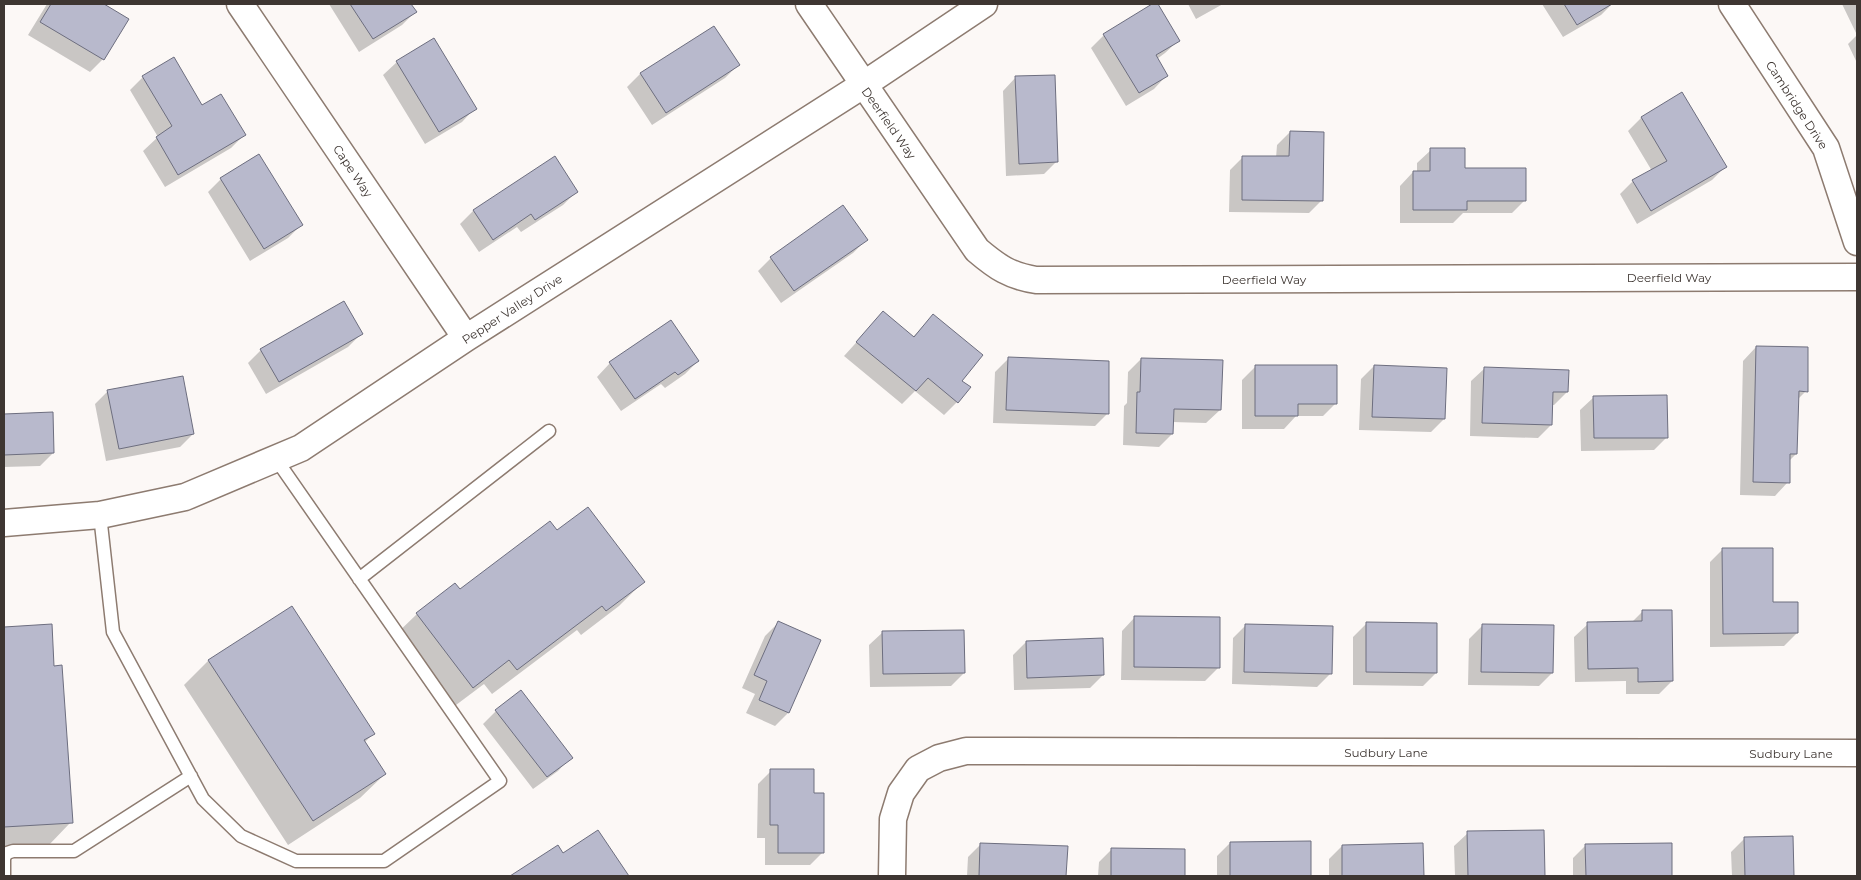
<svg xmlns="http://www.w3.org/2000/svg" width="1861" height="880" font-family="Montserrat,sans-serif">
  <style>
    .shadow { fill: #0003 }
    .building { fill: #b8b9cc; stroke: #6d6e7f }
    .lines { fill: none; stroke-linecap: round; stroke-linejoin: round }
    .service-casing { stroke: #8d7b70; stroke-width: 15 }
    .minor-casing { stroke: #8d7b70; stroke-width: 29 }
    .service { stroke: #fff; stroke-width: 12 }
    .minor { stroke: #fff; stroke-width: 26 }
    .labels { text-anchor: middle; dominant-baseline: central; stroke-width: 4; stroke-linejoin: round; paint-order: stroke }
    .street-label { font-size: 12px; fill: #3e3632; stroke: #fff }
  </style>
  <rect width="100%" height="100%" fill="#fcf8f6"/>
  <!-- shadow -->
  <path class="shadow" d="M47,4h55l25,15 -24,40 -13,13 -62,-37z
    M329,4h81l5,8 -13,13 -43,27z
    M1155,4l24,36 -14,13 -8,6 10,16 -13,14 -28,17 -35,-58 13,-13z
    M1188,4h35l-27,15z
    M1542,4h70l-11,11 -38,22z
    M1842,4h15v59l-9,-19 9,-9z
    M714,27l24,38 -13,13 -73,47 -25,-38 13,-13z
    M433,40l42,68 -13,14 -37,22 -42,-69 14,-13z
    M143,77l59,30 42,28 -13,13 -66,39 -22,-36 15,-14 -28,-47z
    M1016,77l41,84 -13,13 -38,2 -3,-85z
    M1682,94l43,73 -13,13 -75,44 -17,-30 13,-13 19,-10 -24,-40 13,-13z
    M1290,132l32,68 -13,13 -80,-1 1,-42 13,-13 33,1 1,-13z
    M1431,150l32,19 62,31 -13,13h-49l-10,10h-53v-37l13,-14h4v-9z
    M554,158l23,33 -14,14 -42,27 -4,-5 -38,25 -19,-28 13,-13z
    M221,179l80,46 -13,13 -38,23 -42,-69z
    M866,240l-13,13 -72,50 -23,-32 13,-13z
    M883,313l30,24 20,-22 28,66 -4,21 -13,13 -29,-24 -13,13 -58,-48z
    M361,334l-13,13 -82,47 -18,-31 13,-13z
    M1756,347l50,44 -9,9 -1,54 -7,7 -1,21 -13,14 -35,-1 3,-134z
    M1008,359l100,54 -13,13 -102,-3 2,-51z
    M1141,359l79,51 -14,13 -34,-1v12l-13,13 -36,-2 1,-39 3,-3 1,-31z
    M698,361l-13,13 -20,14 -4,-4 -40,27 -24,-34 13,-14z
    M1374,366l70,53 -13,13 -72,-2 2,-51z
    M1255,367l81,36 -13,13h-27l-12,13h-42v-49z
    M1485,368l82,24 -13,13h-2l-1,20 -13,13 -68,-2 1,-55z
    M108,391l85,43 -13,13 -74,14 -11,-57z
    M1594,397l73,40 -13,13 -73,1 -1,-41z
    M52,414l1,39 -13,13 -36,1v-52z
    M557,531l86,51 -24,24 -38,29 -4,-5 -85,64 -8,-10 -36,27 -56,-73 25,-24 42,-23z
    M1723,549l74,84 -13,13 -74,1v-85z
    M291,607l82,127 -9,9 21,31 -25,24 -72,47 -104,-160 24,-24z
    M1643,611l29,70 -13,13h-33v-13l-51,1 -1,-45 14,-13 43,-1z
    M1135,617l83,51 -13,13 -84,-1 1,-49z
    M778,623l10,90 -13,13 -29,-13 9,-19 -13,-6 23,-52z
    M1366,624l70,49 -13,13 -70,-1v-48z
    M51,625l2,42 18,155 -24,25 -43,2v-221z
    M1246,625l84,49 -13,13 -85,-3 1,-46z
    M1482,626l70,47 -13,13 -71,-1 1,-46z
    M883,632l81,41 -13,13 -81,1 -1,-42z
    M1026,642l77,33 -13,13 -76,2 -1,-35z
    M496,711l75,46 -13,14 -25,18 -50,-65z
    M771,771l42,23 10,58 -13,13h-45v-27h-8l1,-54z
    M1543,831l1,45h-89l-1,-30 14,-13z
    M598,832l29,44h-114l45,-29 5,7z
    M1791,838l1,38h-60l-1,-24 13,-13z
    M1310,842v34h-93v-20l13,-13z
    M981,844l85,3 -1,29h-98l1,-19z
    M1422,844v32h-93v-17l13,-13z
    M1671,844v32h-98v-18l13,-13z
    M1112,849l72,1 -1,26h-85l1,-14z"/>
  <!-- building -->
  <path class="building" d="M51,4h53l25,15 -25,41 -64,-38z
    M350,4h61l6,8 -44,27z
    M1152,4h6l22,37 -24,14 12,21 -29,17 -36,-59z
    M1564,4h48l-35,21z
    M714,26l26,39 -74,48 -26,-40z
    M434,38l43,71 -38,23 -43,-71z
    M174,57l28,48 19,-11 25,41 -68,40 -22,-38 16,-11 -30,-50z
    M1055,75l3,87 -39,2 -4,-88z
    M1682,92l45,75 -76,44 -19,-31 35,-19 -26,-44z
    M1290,131l34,1 -1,69 -81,-1v-44h47z
    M1430,148h35v20h61v33h-59v9h-54v-39h17z
    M259,154l44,71 -39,24 -44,-71z
    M555,156l23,36 -43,28 -4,-6 -38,26 -20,-30z
    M843,205l25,35 -74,51 -24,-34z
    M344,301l19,33 -84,48 -19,-33z
    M883,311l31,26 19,-23 50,41 -21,26 9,6 -13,16 -30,-25 -12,13 -60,-49z
    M671,320l28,41 -21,14 -3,-3 -40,27 -26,-37z
    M1756,346l52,1v45l-9,-1 -2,63h-7v29l-37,-1z
    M1008,357l101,4v53l-103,-4z
    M1141,358l82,2 -2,50 -47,-1 -1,25 -37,-1 1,-41h3z
    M1255,365h82v39h-39v12h-43z
    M1374,365l73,3 -2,51 -73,-2z
    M1484,367l85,3 -1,22h-15l-1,33 -70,-2z
    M183,376l11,58 -75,15 -12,-59z
    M1667,395l1,43h-74l-1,-42z
    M53,412l1,41 -50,2v-41z
    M588,507l57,75 -39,29 -4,-5 -85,64 -8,-10 -36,28 -57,-75 39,-30 5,6 90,-68 7,9z
    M1722,548h51v54h25v31l-75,1z
    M292,606l83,128 -11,6 22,34 -73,47 -105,-161z
    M1642,610h30l1,71 -35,1v-14l-50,1 -1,-47 55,-1z
    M1134,616l86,1v51l-86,-1z
    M778,621l43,19 -32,73 -30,-13 8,-19 -13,-6z
    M1366,622l71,1v50l-71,-1z
    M52,624l2,42 8,-1 11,158 -69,4v-200z
    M1245,624l88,2 -1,48 -88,-2z
    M1482,624l72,1 -1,48 -72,-1z
    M964,630l1,43 -82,1 -1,-43z
    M1103,638l1,37 -77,3 -1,-37z
    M521,690l52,68 -26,19 -52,-67z
    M770,769h44v24h10v60h-46v-28h-8z
    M598,830l31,46h-119l48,-31 5,8z
    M1544,830l1,46h-77l-1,-45z
    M1793,836l1,40h-49l-1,-39z
    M1311,841v35h-81v-34z
    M980,843l88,3 -2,30h-87z
    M1423,843l1,33h-82v-31z
    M1672,843v33h-86l-1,-32z
    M1111,848l74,1v27h-74z"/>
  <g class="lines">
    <defs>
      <path id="service" d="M100,515l13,117 90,167 38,37 55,25h88l116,-80 -224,-322
        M359,579l190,-148
        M4,876v-18l3,-5 6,-2h61l117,-75"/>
      <path id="minor" d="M240,4l226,334
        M809,4l168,246c20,17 33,26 59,30l821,-3
        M1732,4l94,144 31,94
        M4,523l96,-8 85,-18 116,-49 165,-110 397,-253 121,-81
        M892,876l1,-57 8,-26 17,-24 21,-11 27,-7 891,2"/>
    </defs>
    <!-- service casing -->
    <use href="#service" class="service-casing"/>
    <!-- minor casing -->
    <use href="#minor" class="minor-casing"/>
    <!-- service -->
    <use href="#service" class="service"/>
    <!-- minor -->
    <use href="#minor" class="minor"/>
  </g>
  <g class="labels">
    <!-- street labels -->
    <g class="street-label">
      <text transform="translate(1797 105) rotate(57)">Cambridge Drive</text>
      <text transform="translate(889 123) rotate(55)">Deerfield Way</text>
      <text transform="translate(353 171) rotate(56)">Cape Way</text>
      <text x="1669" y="277">Deerfield Way</text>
      <text x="1264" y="279">Deerfield Way</text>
      <text transform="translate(512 309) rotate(-33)">Pepper Valley Drive</text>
      <text x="1386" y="752">Sudbury Lane</text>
      <text x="1791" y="753">Sudbury Lane</text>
    </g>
  </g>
  <!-- border -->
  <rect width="1861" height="880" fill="none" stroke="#3e3632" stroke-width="10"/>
</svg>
